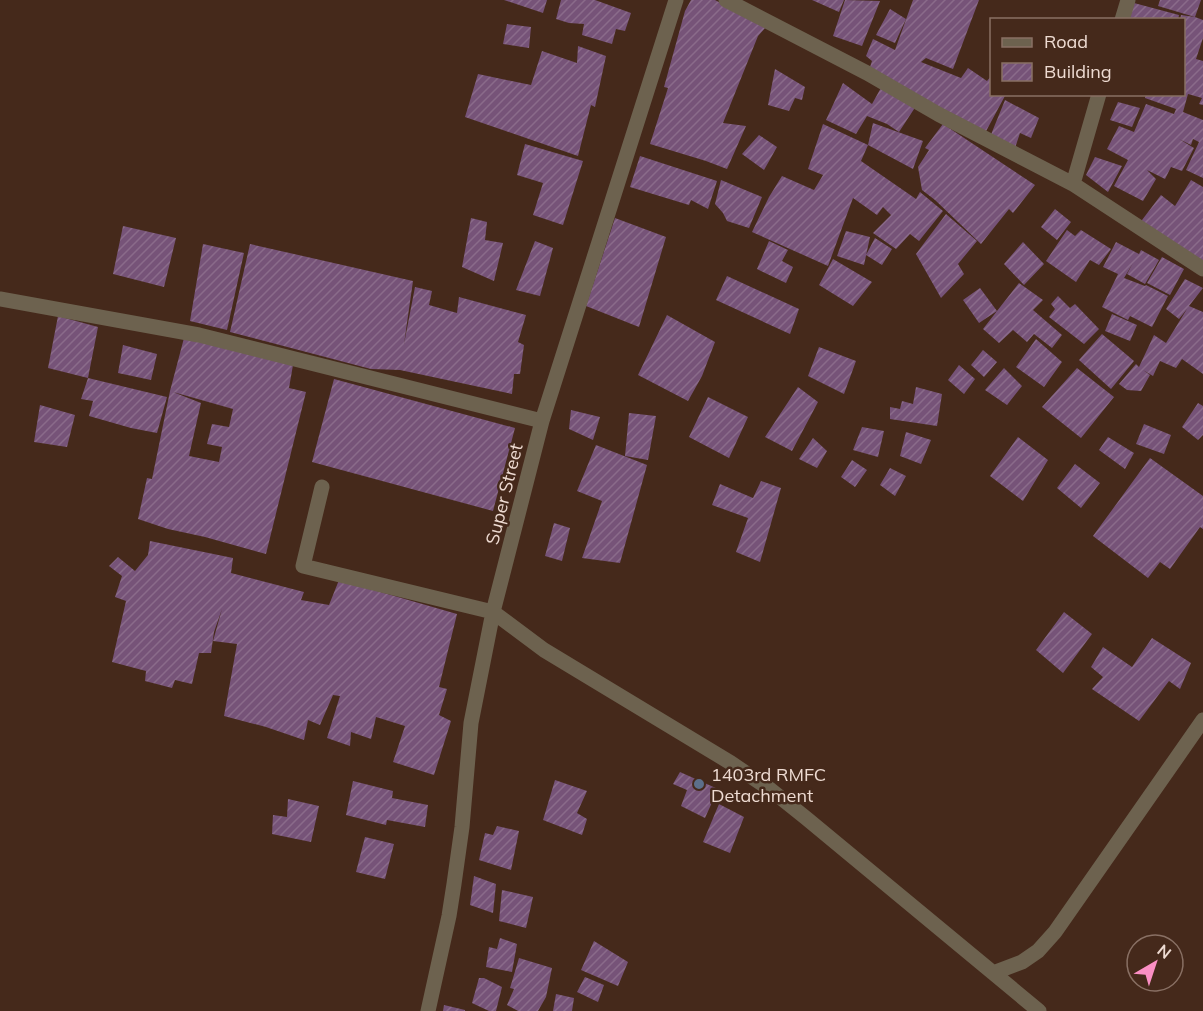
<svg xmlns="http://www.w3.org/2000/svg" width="1203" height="1011" font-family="Mulish,sans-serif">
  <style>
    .building { fill: url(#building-hatch); fill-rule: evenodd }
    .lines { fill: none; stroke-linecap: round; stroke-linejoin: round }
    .minor { stroke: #6d624f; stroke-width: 15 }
    .service-dot { fill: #5c6f8a; stroke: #45291b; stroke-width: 2 }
    .labels { text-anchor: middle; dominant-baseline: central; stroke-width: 5; stroke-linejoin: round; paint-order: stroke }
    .street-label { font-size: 18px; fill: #eedbd2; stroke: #45291b }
    .poi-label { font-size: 18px; fill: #eedbd2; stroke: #45291b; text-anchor: start }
  </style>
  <defs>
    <pattern id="building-hatch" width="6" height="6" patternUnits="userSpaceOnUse" patternTransform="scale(1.5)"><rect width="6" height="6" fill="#765378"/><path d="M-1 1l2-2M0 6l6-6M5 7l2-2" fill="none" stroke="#8a6b8a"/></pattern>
  </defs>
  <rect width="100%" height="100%" fill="#45291b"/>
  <!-- building -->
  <path class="building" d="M504,0h43l-4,13z
    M561,0h34l36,13 -6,18 -9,-2 -4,15 -30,-9 2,-11 -15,-1 -13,-4z
    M691,0h24l51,27 -8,9 -35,87 23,3 -19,43 -21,-8 -56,-17 18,-56 -4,-1 21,-76z
    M812,0h32l-5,12z
    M845,0l35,1 -18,45 -29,-10z
    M913,0h66l-26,69 -27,-11 -5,4 40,16 7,-10 19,13 5,-6v19h14l-22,41 -115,-65 3,-9 -6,-5 7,-17 22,11z
    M1160,0h41l-6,17 8,3v18l-7,21 7,2v44l-4,-1 3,-6 -14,-4 -5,18 20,8v58l-17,-8 13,-28 -6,-3 -2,6 -12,-6 15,9 -12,23 -11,-4 -6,12 -18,-9 9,9 -13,22 -29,-15 14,-26 -21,-11 12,-23 15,6 12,-28 28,10 2,-5 -31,-11 1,-4h38v-74h-4l1,-5 14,2 -37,-11z
    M1134,3l45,12 -1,5h-50z
    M890,9l16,10 -11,24 -19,-8z
    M507,24l24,3 -2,21 -26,-4z
    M578,46l28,10 -11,51 -4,-2 -13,51 -113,-39 13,-43 53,11 11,-34 35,12z
    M775,69l30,18 -3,13 -7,-2 -6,13 -21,-6z
    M843,83l29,21 10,-18 34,20 -17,26 -12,-8 -20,-8 -11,18 -30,-14z
    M1005,100l34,18 -8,20 -11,-5 -5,15 -25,-11z
    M1118,102l22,6 -8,19 -22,-7z
    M873,123l50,18 -10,28 -45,-24z
    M823,124l45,21 -7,16 55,38 4,-7 23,19 -24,30 -9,-7 -14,15 -23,-16 18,-18 -8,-8 -6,8 -24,-17 -25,68 -76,-34 17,-35 13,-21 32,14 9,-15 -15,-6z
    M943,124l92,61 -22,28 -4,-4 -28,35 -46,-44 -13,-10 -4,-23 11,-17 -4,-2z
    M759,135l18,12 -13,23 -22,-16z
    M525,144l58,17 -20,64 -30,-10 10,-32 -26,-8z
    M640,156l77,25 -9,28 -17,-9 -2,5 -59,-18z
    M1095,157l27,9 -14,26 -22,-17z
    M721,180l41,17 -13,31 -22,-7 -4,-8 -8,-9z
    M1191,180l12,7v76l-64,-39 22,-29 14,11z
    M1055,209l16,13 -14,18 -16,-13z
    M946,214l31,27 -19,23 6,10 -23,24 -25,-44z
    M471,218l16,4 -2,18 18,3 -9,38 -32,-14z
    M615,218l51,19 -27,90 -53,-21z
    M123,226l53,12 -12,49 -51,-13z
    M1067,230l8,6 6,-6 30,19 -12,16 -9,-5 -14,22 -30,-21z
    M846,231l24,6 -6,28 -27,-9z
    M875,238l17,11 -10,16 -16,-10z
    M535,241l18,7 -13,48 -24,-6z
    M769,241l19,9 -6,11 11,6 -7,16 -29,-14z
    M1023,242l21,22 -20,21 -20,-21z
    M1116,242l23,12 2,-4 18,10 -14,24 -18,-10 6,-11 -9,15 21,8 1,-1 22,11 -16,31 -22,-11 -2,4 -26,-13 16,-33 -15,-7z
    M203,244l41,9 -17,77 -37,-9z
    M250,244l163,37 -9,63 11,-57 17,4 -3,14 28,8 2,-16 67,18 -8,27 6,3 -4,29h-6l-2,20 -112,-24 -29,-1 -141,-37z
    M1162,257l22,12 -14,26 -23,-12z
    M833,259l39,23 -19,24 -34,-21z
    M727,276l72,33 -9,25 -74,-34z
    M1185,279l18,9 -14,18 14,6v62l-21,-15 -6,9 -16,-7 -7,15 -10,-6 7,5 -9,16 -14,-1 -8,-6 17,-20 3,3 15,-32 12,8 21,-34 -8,10 -13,-10z
    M1019,283l24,17 -10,10 29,25 -10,13 -18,-14 -7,8 -14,-12 -14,13 -16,-14 14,-18 -18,12 -16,-23 17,-12 17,23z
    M1058,296l12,12 5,-4 24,25 -15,15 -35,-27 6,-8 -4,-5z
    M1112,314l25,11 -7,16 -25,-10z
    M667,315l48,27 -13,34 -14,25 -50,-26z
    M58,316l40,11 -10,51 -40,-10z
    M1102,334l32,27 -23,28 -32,-29z
    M184,338l109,27 -4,23 17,4 -40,162 -61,-17 -37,-8 -30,-10 9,-41 5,1 18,-88zM173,392l60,17 -4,18 -17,-3 -5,20 15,3 -3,15 -30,-6 12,-53z
    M1036,339l26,23 -18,25 -28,-20z
    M123,345l34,9 -6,26 -33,-7z
    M819,347l37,14 -12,33 -36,-18z
    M983,350l14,12 -13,15 -13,-12z
    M959,365l16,14 -11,15 -16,-14z
    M1004,368l18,18 -15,19 -22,-15z
    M1077,368l37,29 -33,41 -39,-31z
    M88,378l79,19 -10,36 -26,-5 -42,-12 4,-15 -12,-2z
    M334,379l181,49 -22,83 -181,-49z
    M798,387l20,15 -26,49 -27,-14z
    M916,387l26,7 -5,32 -47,-7v-12l10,2 2,-8 11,3z
    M708,397l40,20 -19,41 -40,-21z
    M1198,403l5,3v29l-5,5 -16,-13z
    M40,405l35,10 -8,32 -33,-5z
    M571,410l29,7 -7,23 -24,-11z
    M629,413l27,3 -8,44 -23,-4z
    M1144,424l27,11 -7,19 -28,-10z
    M862,427l22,4 -6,26 -25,-7z
    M906,432l25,8 -10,24 -21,-8z
    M1018,437l30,23 -25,41 -33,-25z
    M1108,437l26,16 -9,16 -26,-19z
    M813,438l14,13 -10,17 -18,-9z
    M596,445l51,20 -27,98 -38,-5 20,-57 -25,-10z
    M1150,458l53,38v33l-3,-2 -30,42 -10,-7 -12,16 -55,-42z
    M852,460l15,10 -12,17 -14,-10z
    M1075,464l25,19 -19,25 -24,-20z
    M890,468l16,8 -11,20 -15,-11z
    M761,481l20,7 -21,74 -24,-10 12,-34 -36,-13 8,-21 33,14z
    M554,523l16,5 -8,33 -17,-5z
    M150,541l83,17 -2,15 73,19 -3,8 28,5 10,-25 118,34 -18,73 8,2 -8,26 12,6 -17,54 -41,-13 12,-36 -29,-9 -5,22 -20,-7 -1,14 -23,-8 13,-42 -7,-1 -13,30 -12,-5 -4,20 -38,-13 -42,-11 13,-72 -24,-3 9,-32 -8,23 -3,21h-12l-7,31 -17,-4 -3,8 -27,-7 1,-10 -34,-9 14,-61 -11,-4 7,-21 -13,-10 9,-9 17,14 13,-16z
    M1064,612l28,22 -29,39 -27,-23z
    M1152,638l39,25 -11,26 -11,-8 -30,40 -47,-32 11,-12 -12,-10 12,-20 29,20z
    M680,772l38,17 -13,29 -24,-12 6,-16 -14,-6z
    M555,780l32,11 -10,22 10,6 -5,16 -39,-15z
    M353,781l40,10 -1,7 36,7 -3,22 -38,-7 -1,5 -40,-10z
    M288,799l31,7 -8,36 -39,-8 1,-19 14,2z
    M719,804l25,13 -14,36 -27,-11z
    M497,826l22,5 -8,39 -32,-10 6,-27 8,2z
    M365,837l29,7 -9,35 -29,-7z
    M474,876l22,8 -3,29 -23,-8z
    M502,890l31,7 -7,31 -27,-7z
    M500,938l17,6 -5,28 -26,-5 3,-20 8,2z
    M594,941l34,21 -10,24 -37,-16z
    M519,958l33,10 -6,29 -8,14h-20l-11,-6 7,-16 -4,-1z
    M585,977l19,8 -6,17 -21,-10z
    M479,978h5l18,9 -6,24h-7l-17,-8z
    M556,994l18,4 -2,13h-19z
    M444,1005l21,5v1h-22z"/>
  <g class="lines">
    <!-- minor -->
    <path class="minor" d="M726,0l141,73 71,41 135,70 130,85
      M1122,20l6,-20
      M1073,184l26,-90
      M0,299l199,36 343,86
      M322,487l-19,79 190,46 51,38 187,113 40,27 35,28 233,193
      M993,973l29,-11 16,-11 17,-19 148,-212
      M428,1011l21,-95 5,-32 8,-57 9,-104 22,-111 49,-191 134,-421"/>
  </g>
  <!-- markers -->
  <circle class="service-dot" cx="699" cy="784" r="6"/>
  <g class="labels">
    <!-- street labels -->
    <g class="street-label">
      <text transform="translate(504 494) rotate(-76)">Super Street</text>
    </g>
    <!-- poi labels -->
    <g class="poi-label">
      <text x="711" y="774">1403rd RMFC<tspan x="711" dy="21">Detachment</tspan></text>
    </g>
  </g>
  <!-- legend -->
  <rect x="990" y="18" width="195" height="78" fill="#45291b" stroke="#897064" stroke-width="1.5"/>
  <rect x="1002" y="38" width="30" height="9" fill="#6d624f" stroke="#897064" stroke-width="1.5"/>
  <text x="1044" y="48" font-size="18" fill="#eedbd2">Road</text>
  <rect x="1002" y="63" width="30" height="18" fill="url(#building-hatch)" stroke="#897064" stroke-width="1.5"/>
  <text x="1044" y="78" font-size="18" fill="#eedbd2">Building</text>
  <!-- north arrow -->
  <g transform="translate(1155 963) rotate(39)"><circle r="28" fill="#45291b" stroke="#897064" stroke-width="1.5"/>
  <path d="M0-4.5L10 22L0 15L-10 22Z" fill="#fb8fc4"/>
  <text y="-9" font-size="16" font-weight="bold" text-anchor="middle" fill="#eedbd2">N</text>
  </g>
</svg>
